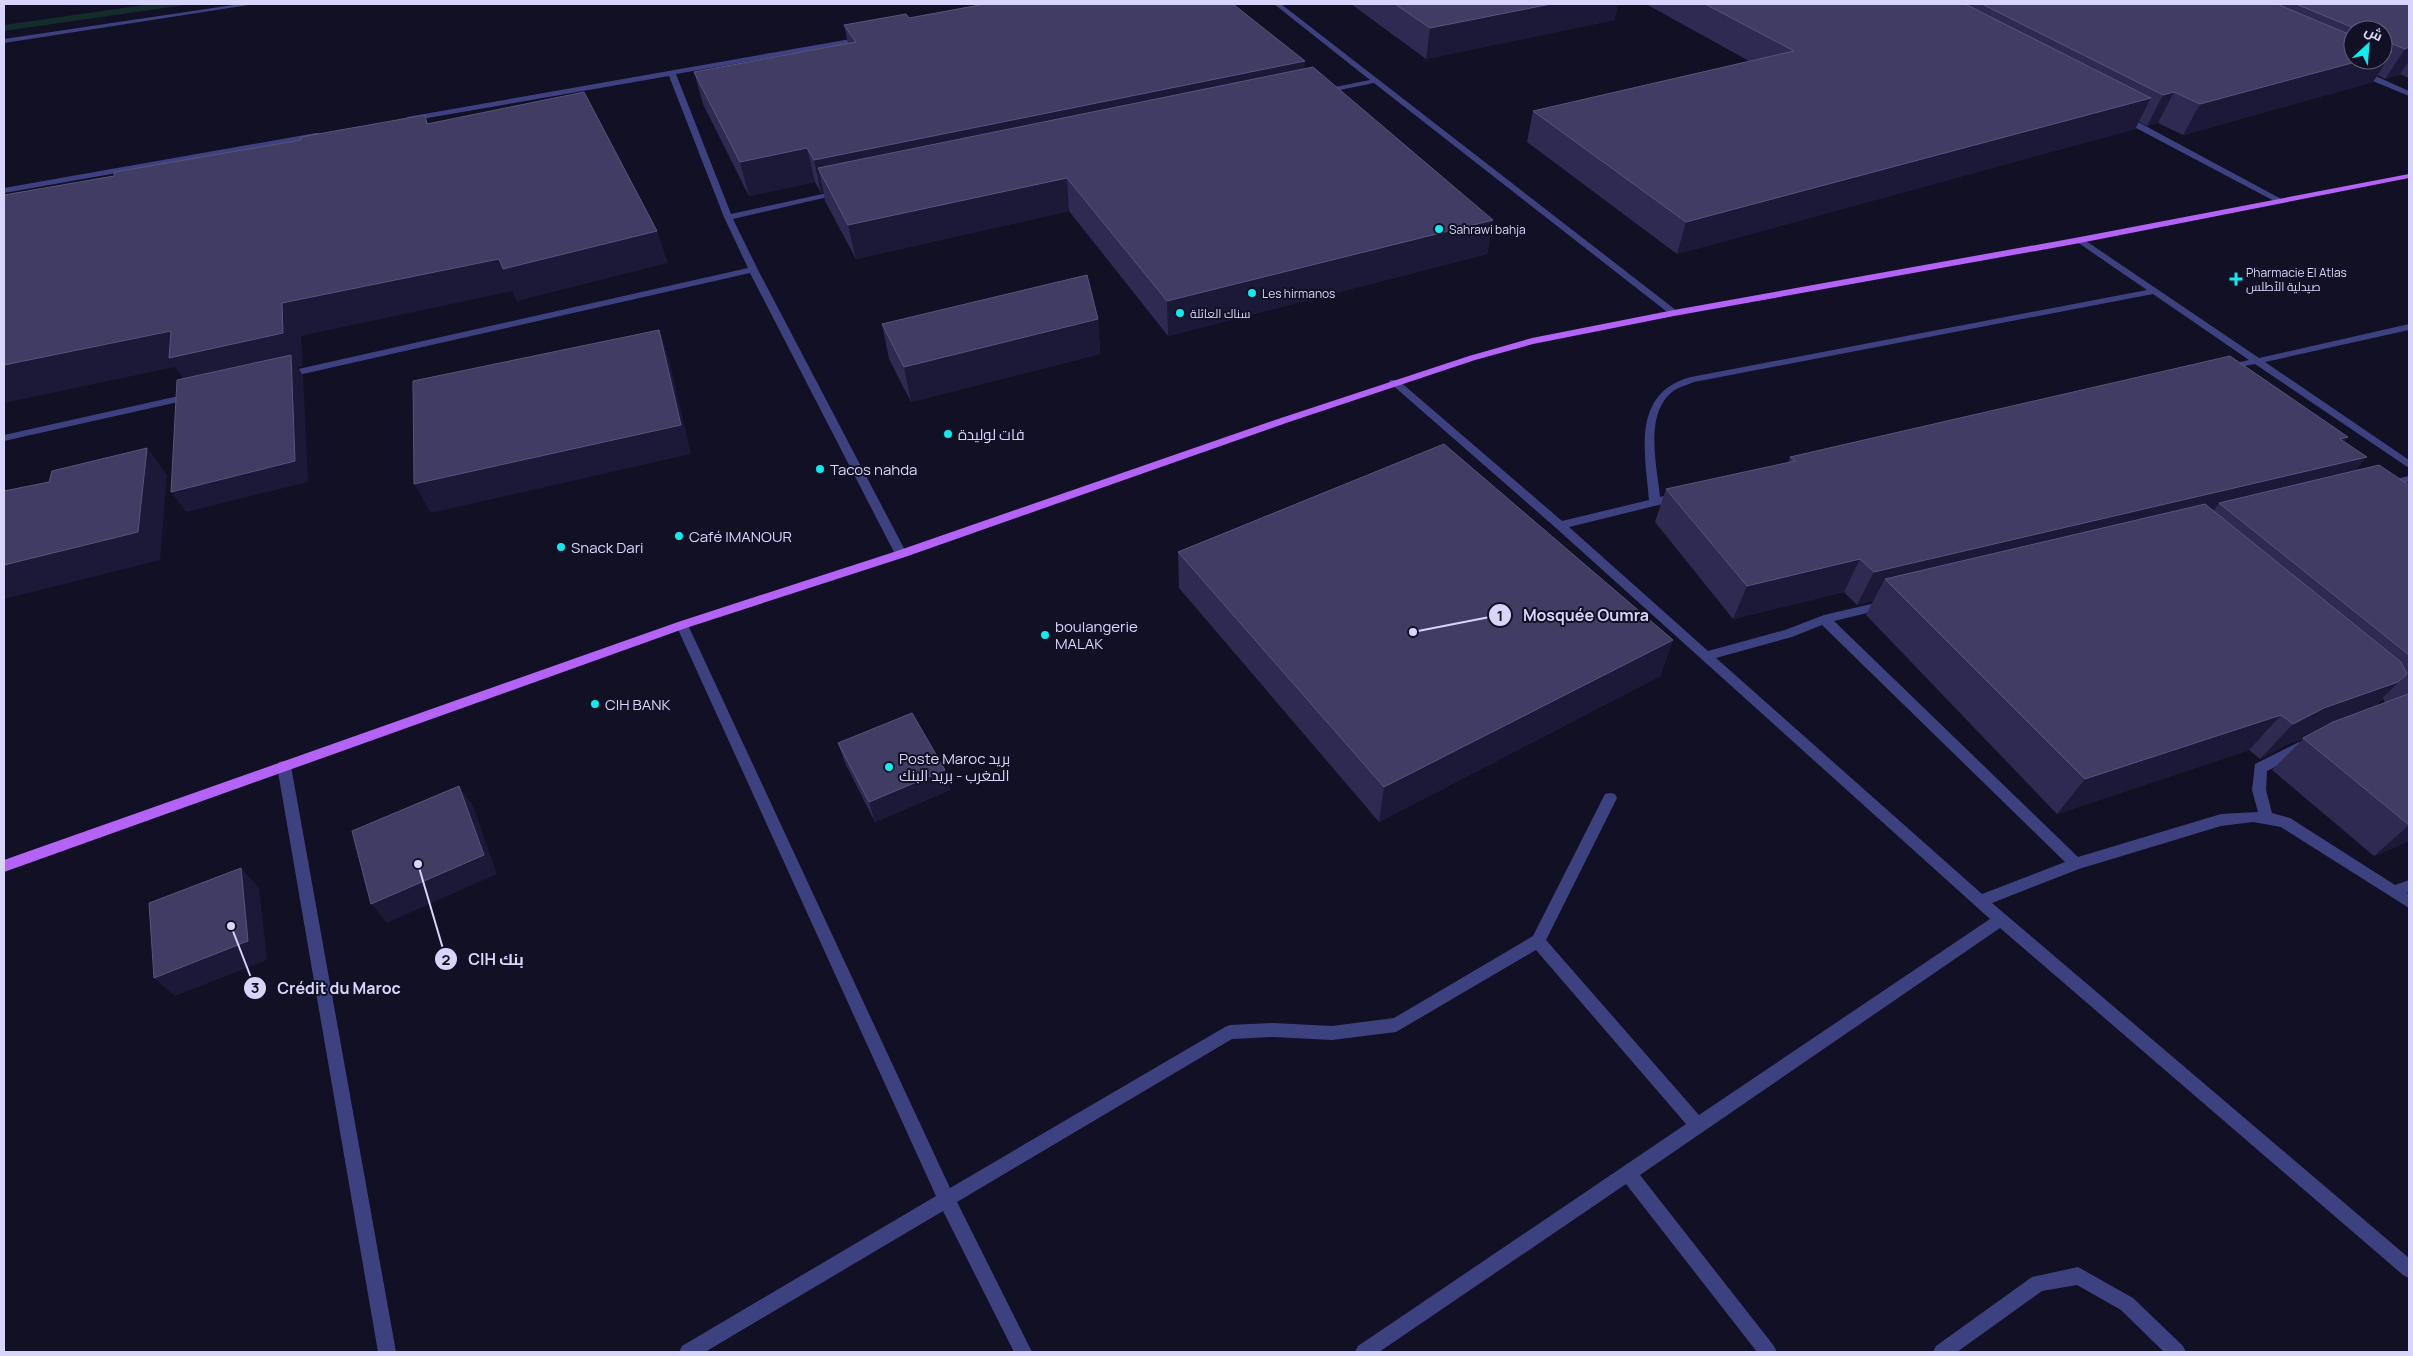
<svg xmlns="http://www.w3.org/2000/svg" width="2413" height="1356" font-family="Manrope,Cairo,sans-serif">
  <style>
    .green { fill: #132d2a }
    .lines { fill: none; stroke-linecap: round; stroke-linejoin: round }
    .minor { fill: #3e4180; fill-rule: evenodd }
    .major { fill: #b363f5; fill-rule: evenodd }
    .wall { fill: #2f2a51; fill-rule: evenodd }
    .shaded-wall { fill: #1c1837 }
    .building { fill: #413c63; stroke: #58547b }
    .poi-dot { fill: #0febef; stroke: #121024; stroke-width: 2 }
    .labels { text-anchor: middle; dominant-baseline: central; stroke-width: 4; stroke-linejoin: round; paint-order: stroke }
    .far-poi-label { font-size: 12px; fill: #d7d5fc; stroke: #121024; text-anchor: start }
    .poi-label { font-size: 15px; fill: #d7d5fc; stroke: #121024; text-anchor: start }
    .leader { fill: none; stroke: #d7d5fc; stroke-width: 2 }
    .callout-dot { fill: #d7d5fc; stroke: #121024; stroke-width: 2 }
    .mark-label { font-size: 15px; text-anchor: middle; font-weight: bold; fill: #111 }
    .callout-label { font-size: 16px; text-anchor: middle; font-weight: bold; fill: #d7d5fc; stroke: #121024; stroke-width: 4; stroke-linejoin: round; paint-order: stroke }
  </style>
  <rect width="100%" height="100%" fill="#121024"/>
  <!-- green -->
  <path class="green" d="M151,4h41l-188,27v-6z"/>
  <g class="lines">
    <!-- minor -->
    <path class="minor" d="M240,4h15l-251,39v-4z
      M1274,4h7l396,307v4h-6l-297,-232 -54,11v-4l50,-10z
      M862,37l4,2 -1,2 -189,33 55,140 110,-24 4,3 -112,26 25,51 149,284 -2,3 -4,1 -6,-4 -145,-281 -465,105 -5,-3 5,-3 463,-104 -24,-51 -55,-141 -259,45h-3v-4z
      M2356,70h6l47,21v5l-53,-22z
      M2119,115h6l160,86 -7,2 -159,-84z
      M316,133h3v4l-315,56v-5z
      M2080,237l179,121 150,-34v6l-144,32 144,98v8l-154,-104 -32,6v-4l26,-6 -96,-66 -459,88c-7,3 -16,5 -22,10 -28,23 -15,74 -12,105l19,-5 4,1 1,3 -1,3 -114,28 139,124 77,-21 39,-15 60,-14 4,1 2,3 -2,3 -54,13 244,236 143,-43 37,-2 -6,-22 3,-26 44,-22h10l2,4 -2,4 -42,21 -1,19 6,23 18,5 105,67 14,-5v12l-2,1 2,2v13l-128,-81 -28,-5 -32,4 -142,43 -87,34 417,355v20l-6,-3 -403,-347 -360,247 134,171 3,6h-20l-131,-168 -247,168h-24l3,-6 328,-222 -150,-174 -140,82 -64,8 -59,-3 -41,2 -275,163 75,150h-18l-71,-141 -238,141h-26l3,-6 254,-150 -260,-571 2,-3h8l2,3 262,563 275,-161 5,-2 43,-2 59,3 62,-8 139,-82 72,-142 5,-1 5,1 2,4 -71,142 153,175 291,-196 -434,-391 -167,-146 1,-2h8l164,141 87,-21c-4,-48 -18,-107 42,-123l456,-87 -70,-48 -1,-2zM1822,625l243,237 -83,32 -266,-236 76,-21z
      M192,393l5,3 -1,2 -192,43v-6z
      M2409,476v6l-22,6 -5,-4 1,-2z
      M284,761l5,1 2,4 105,586h-18l-101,-586 2,-4z
      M2078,1267l55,31 50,48 3,6h-22l-43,-42 -44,-25 -35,6 -85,61h-24l3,-6 96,-69z"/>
    <!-- major -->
    <path class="major" d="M2409,174v4l-329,65 -406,73 -141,28 -58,16 -186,62 -384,135 -219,71 -682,244v-12l674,-238 219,-71 384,-133 188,-62 63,-18 142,-28 406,-73z"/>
  </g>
  <!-- wall -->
  <path class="wall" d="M1351,4h267l-4,16 -188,39z
    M1646,4h763v74l-9,-4 -15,5 -8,-4 -4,7 -190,53 -25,-12 -11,3 -8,-4 -4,7 -458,125 -150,-112 6,-31 216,-50zM2353,30h30v30h-30z
    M909,18l395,50 189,152 -6,34 -319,82 -99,-125 -213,48 -31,-58 -1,-8h-3l-6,-11 -66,14 -46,-92 -9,-32 154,-28 -4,-19z
    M1098,319l2,35 -189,48 -22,-43 -7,-35z
    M2344,442l13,28 52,15v356l-35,15 -102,-86 31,-31 -13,4 -30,16 -11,-9 -192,64 -191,-199 7,-14 -16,4 -13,-13 -111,27 -78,-97 11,-33 122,-26 2,-6zM2383,698l2,5 -11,4z
    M1178,552l495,88 -13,36 -281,146 -200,-234z
    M838,743l107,27 5,20 -75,32 -30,-59z"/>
  <!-- shaded-wall -->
  <path class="shaded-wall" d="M1551,4h67l-4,16 -188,39 4,-31z
    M2409,47v14l-9,13 -15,5 20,-30z
    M2392,52l-19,30 -190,53 17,-31 163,-44h20v-5z
    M1305,61l-2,31 -485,76 6,25h-3l-7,-33z
    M2174,92l-16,31 -11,3 16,-31z
    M2151,98l-16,31 -458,125 9,-32z
    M425,115l14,30 -12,-21z
    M807,148l8,34 -66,14 -9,-34z
    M1067,178l2,33 -213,48 -8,-34z
    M1493,220l-6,34 -319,82 -1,-35z
    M657,231l11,32 -151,38 -5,-10 -211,45 2,30 -5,1 5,9 5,106 -122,30 -15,-20 20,-101 -16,-24 -171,36v-38l167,-34 111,-28 217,-44z
    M1098,319l2,35 -189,48 -7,-35z
    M659,330l10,29 22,95 -260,59 -17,-29z
    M2348,437l-23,30 42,-10 -27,33 -121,13 -14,20 -320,56 -12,22 -16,4 17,-33z
    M147,448l20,27 -7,85 -156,39v-34z
    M1860,559l-16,33 -111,27 14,-33z
    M1673,640l-13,36 -281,146 5,-35z
    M2407,674l-44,43 -73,26 -30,16 33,-35 31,-16z
    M2281,715l-32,35 -192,64 28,-35z
    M945,770l5,20 -75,32 -6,-20z
    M459,786l14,20 24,68 -110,49 -16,-19z
    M2409,825v16l-35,15z
    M241,868l18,20 8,72 -92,36 -21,-18z"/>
  <!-- building -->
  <path class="building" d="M985,4h248l72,57 -491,99 -7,-12 -67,14 -46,-90 162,-30 -12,-17 62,-11 3,4z
    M1395,4h156l-121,24z
    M1705,4h260l186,94 -465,124 -153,-111 261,-60z
    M1982,4h295l76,32v24h10l-163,44 -26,-12 -11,3z
    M2296,4h113v43l-4,2 -22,-9v-10h-24z
    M2383,48l9,4 -9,3z
    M1313,67l180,153 -326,81 -100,-123 -219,47 -30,-57z
    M584,92l73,139 -154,38 -4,-10 -217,44 1,30 -114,25 2,-27 -167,34v-170l110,-19 1,-4 186,-32v-3l124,-22 2,9z
    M1087,275l11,44 -194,48 -22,-43z
    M659,330l22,95 -267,59 -1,-103z
    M291,355l4,106 -124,31 6,-112z
    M2230,356l118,81 -8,2 27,18 -493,115 -14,-13 -113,27 -81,-97 129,-28 -5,-4z
    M1444,444l229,196 -289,147 -206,-235z
    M147,448l-9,84 -134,33v-74l45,-9 3,-11z
    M2379,465l30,20v170l-190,-152z
    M2205,504l196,158 6,12 -9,8 -74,26 -31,16 -12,-9 -196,64 -200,-200z
    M2409,693v132l-106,-87 30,-16 75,-28z
    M912,713l33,57 -76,32 -31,-59z
    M459,786l25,69 -113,49 -19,-73z
    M241,868l7,73 -94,37 -5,-75z"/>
  <!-- markers -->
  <g class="poi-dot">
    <circle cx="1439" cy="229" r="5"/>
    <path d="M2233.5 271.5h5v5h5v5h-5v5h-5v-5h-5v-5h5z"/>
    <circle cx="1252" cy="293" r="5"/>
    <circle cx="1180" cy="313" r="5"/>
    <circle cx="948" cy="434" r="5"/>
    <circle cx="820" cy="469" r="5"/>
    <circle cx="679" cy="536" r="5"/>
    <circle cx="561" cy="547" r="5"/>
    <circle cx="1045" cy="635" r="5"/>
    <circle cx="595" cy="704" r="5"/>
    <circle cx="889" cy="767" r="5"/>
  </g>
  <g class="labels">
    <!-- far-poi labels -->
    <g class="far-poi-label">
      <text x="1449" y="229">Sahrawi bahja</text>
      <text x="2246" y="272">Pharmacie El Atlas<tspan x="2246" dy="14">صيدلية الأطلس</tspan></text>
      <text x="1262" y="293">Les hirmanos</text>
      <text x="1190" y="313">سناك العائلة</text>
    </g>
    <!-- poi labels -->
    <g class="poi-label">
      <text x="958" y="434">فات لوليدة</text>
      <text x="830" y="469">Tacos nahda</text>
      <text x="689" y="536">Café IMANOUR</text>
      <text x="571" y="547">Snack Dari</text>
      <text x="1055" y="626">boulangerie<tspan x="1055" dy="17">MALAK</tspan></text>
      <text x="605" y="704">CIH BANK</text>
      <text x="899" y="758">Poste Maroc بريد<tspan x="899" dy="17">المغرب - بريد البنك</tspan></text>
    </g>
  </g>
  <!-- callouts -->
  <path class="leader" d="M1413 632L1500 615M418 864L446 959M231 926L255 988"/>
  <g class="callout-dot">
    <circle cx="1413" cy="632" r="5"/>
    <circle cx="418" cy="864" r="5"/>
    <circle cx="231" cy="926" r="5"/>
    <circle cx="1500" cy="615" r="12"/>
    <circle cx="446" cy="959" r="12"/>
    <circle cx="255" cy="988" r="12"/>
  </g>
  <g class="mark-label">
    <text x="1500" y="621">1</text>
    <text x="446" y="965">2</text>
    <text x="255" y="993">3</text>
  </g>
  <g class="callout-label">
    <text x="1586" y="621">Mosquée Oumra</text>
    <text x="496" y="965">CIH بنك</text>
    <text x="339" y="994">Crédit du Maroc</text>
  </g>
  <!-- border -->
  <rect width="2413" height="1356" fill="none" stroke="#d7d5fc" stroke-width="10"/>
  <!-- north arrow -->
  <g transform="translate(2368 45) rotate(26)"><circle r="24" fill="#121024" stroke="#615f7a"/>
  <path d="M0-4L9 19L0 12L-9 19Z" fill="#0febef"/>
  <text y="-8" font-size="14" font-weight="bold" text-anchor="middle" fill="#d7d5fc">ش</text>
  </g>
</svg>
